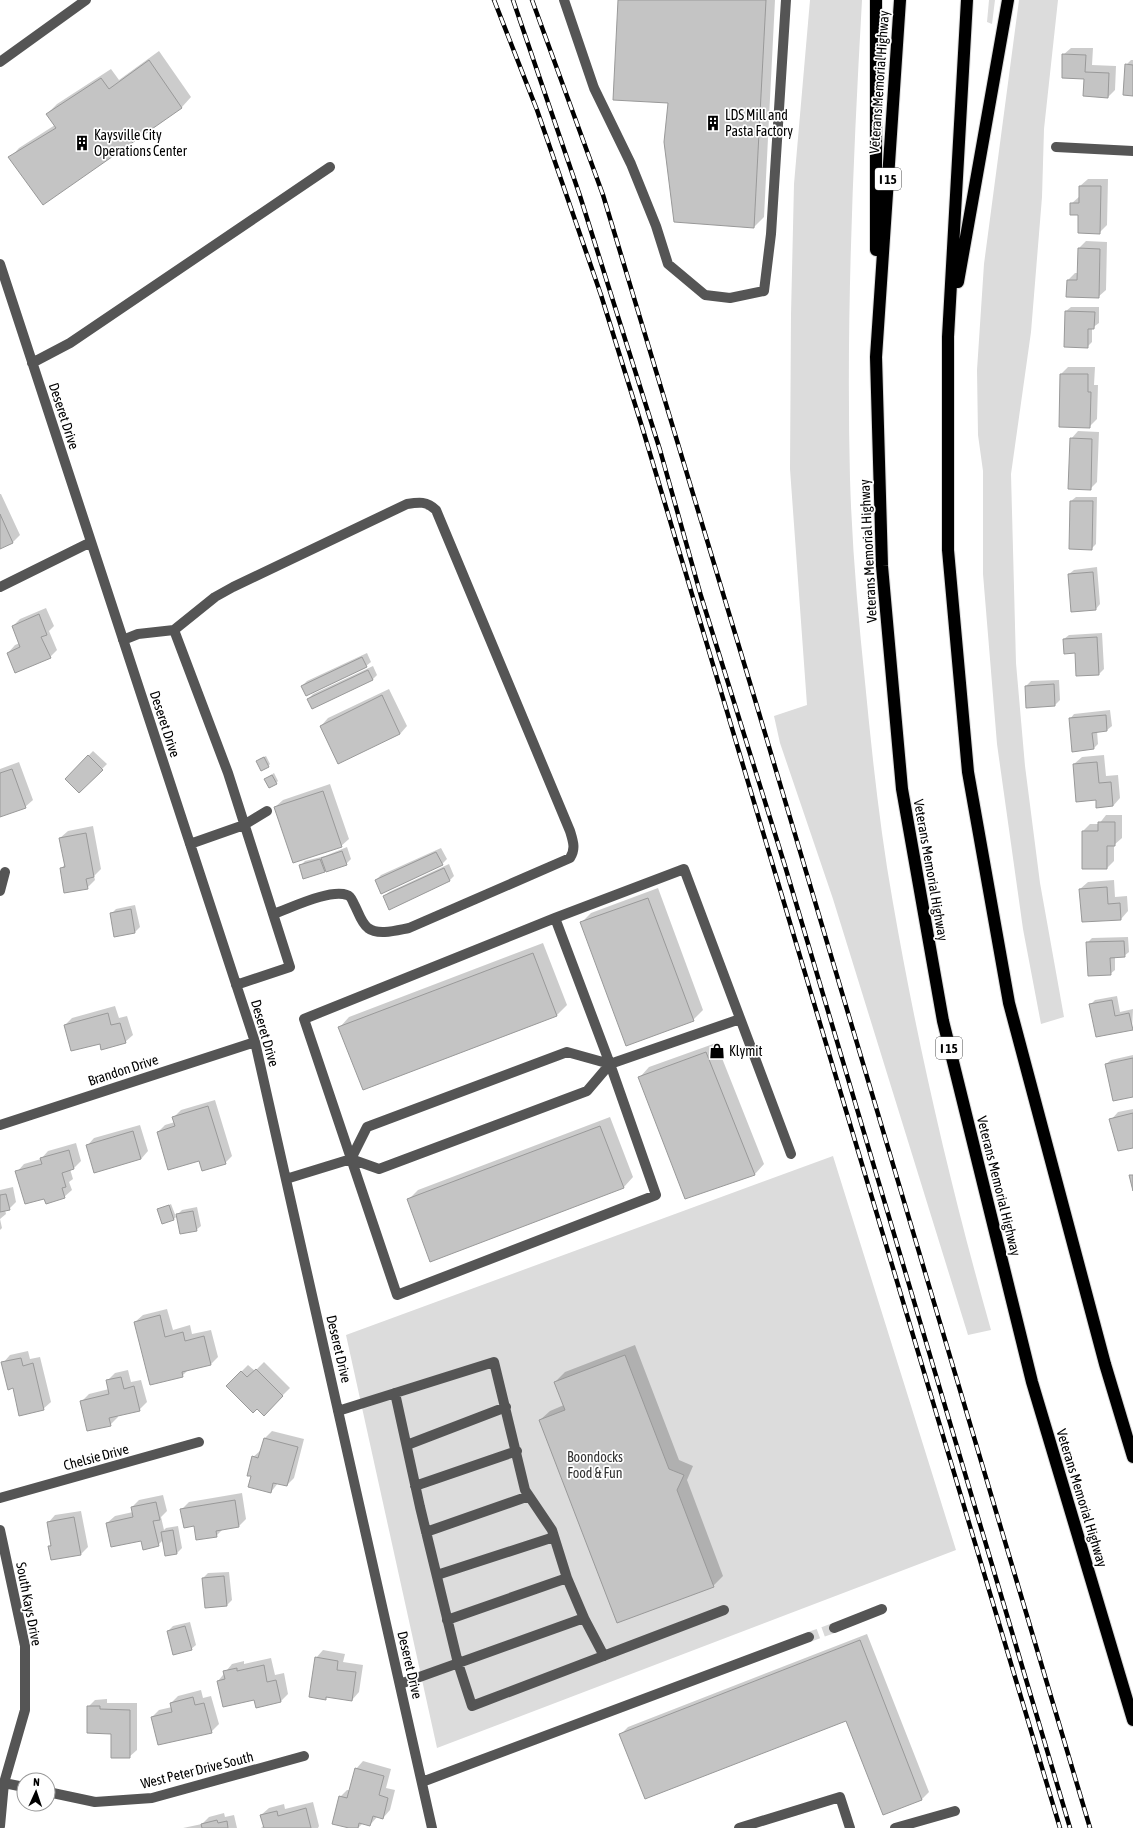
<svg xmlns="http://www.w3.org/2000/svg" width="1133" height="1828" font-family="'Asap Condensed',sans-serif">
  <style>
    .green { fill: #dcdcdc }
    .shadow { fill: #0003 }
    .building { fill: #c4c4c4; stroke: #999 }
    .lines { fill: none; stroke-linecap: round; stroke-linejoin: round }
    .minor-tunnel { stroke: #d9d9d9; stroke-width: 10; stroke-dasharray: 10 5; stroke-linecap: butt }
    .highway-casing { stroke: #dbdbdb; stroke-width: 14 }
    .minor { stroke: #555; stroke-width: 10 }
    .highway { stroke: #000; stroke-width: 12 }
    .rail-casing { stroke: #000; stroke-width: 4.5 }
    .rail { stroke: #fff; stroke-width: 3; stroke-dasharray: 9; stroke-linecap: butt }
    .labels { text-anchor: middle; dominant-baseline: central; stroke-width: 3.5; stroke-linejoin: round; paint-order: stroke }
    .shield { fill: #fff; stroke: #4c4c4c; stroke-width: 1 }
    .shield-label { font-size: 13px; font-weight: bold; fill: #000 }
    .street-label { font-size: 14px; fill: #000; stroke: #fff }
    .poi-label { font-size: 14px; fill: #000; stroke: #fff; text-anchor: start }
    .park-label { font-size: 14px; fill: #333; stroke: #fff }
  </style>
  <rect width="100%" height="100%" fill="#fff"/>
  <!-- green -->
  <path class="green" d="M810,0h52c-9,160 -16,319 -12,479 2,68 8,135 15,203 7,73 15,148 28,221 25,144 58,286 98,427l-23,5 -135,-436 -53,-156 -6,-27 33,-11 -17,-236 1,-154 3,-131z
    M989,0h6l-3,24 -5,-2z
    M1019,0h39l-14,129 -2,68 -11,135 -20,142 5,189 9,103 15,117 24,134 -23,7 -18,-95 -26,-185 -14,-170v-103l-5,-36 -1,-65 7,-106z
    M833,1156l123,394 -519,198 -91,-413z"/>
  <!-- shadow -->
  <path class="shadow" d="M619,0h156l-11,217 -10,10 -85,-125z
    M1071,48h22l-1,17 24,1 -1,24 -7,7 -23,-19 -22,-23z
    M159,51l32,46 -9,10 -139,97 -33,-46 9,-10 36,-23 -8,-11 10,-10 54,-35 8,11z
    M1131,60h2v35l-7,-30z
    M1088,179h20l-1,46 -8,8 -20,-19 -8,-10 9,-8v-10z
    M1086,241l21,1 -1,48 -8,7 -30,-17 7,-7h3l1,-25z
    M1071,307h28v16l-7,5v14l-5,5 -21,-36z
    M1068,367h27l-1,18h4l-1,34 -8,8 -28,-53z
    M1078,431l21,1 -2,50 -7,7 -19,-50z
    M0,494h1l19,41 -7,7 -13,6z
    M1076,497h21l-1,47 -5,5 -20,-48z
    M1097,567l3,37 -4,5 -27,-35 5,-4z
    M46,608l8,18 -5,5 8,19 -7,7 -42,-4 7,-8 5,-2 -7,-17 7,-7z
    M1102,633l2,36 -5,5 -35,-35 5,-4z
    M367,653l4,9 -5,4 -64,20 5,-5z
    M373,666l4,9 -4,4 -65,20 5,-5z
    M1059,680l1,20 -5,5 -29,-19 5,-5z
    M389,689l18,37 -7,8 -79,-8 7,-8z
    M1110,710l2,16 -5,4 -10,1 1,13 -4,4 -24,-29 4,-5z
    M93,751l14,13 -28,28 -13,-13z
    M1104,755l2,21 12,-1 2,23 -7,8 -16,-7 -23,-35 8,-7z
    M266,756l4,8 -2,2 -9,-7z
    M19,762l14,38 -8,7 -25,9v-47z
    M274,773l4,8 -2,2 -11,-4z
    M330,784l19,55 -8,7 -66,-39 8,-7z
    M1106,815h16v23l-8,7v16l-7,7 -25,-36 8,-8h9z
    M93,826l8,43 -7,7 1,4 -8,8 -26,-19 4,-5 -5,-26 8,-7z
    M347,847l4,12 -5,5 -22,7 -24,-5 5,-5 20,-5z
    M441,848l6,11 -5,5 -66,16 5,-5z
    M449,864l5,12 -4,4 -66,16 5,-4z
    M1114,880l1,17 12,-1 1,15 -7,8 -41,-30 8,-7z
    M658,888l45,122 -10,10 -112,-97 10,-10z
    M135,905l5,22 -5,5 -24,-18 5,-5z
    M1128,937l1,15 -5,4 -9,1v13l-5,4 -23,-31 5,-5z
    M543,943l24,62 -10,10 -194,74 -23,-62 9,-10z
    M1117,996l3,16 13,-3 -1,20 -42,-24 5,-5z
    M115,1006l4,12 8,-2 6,19 -8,7h-25l-35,-17 7,-7z
    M716,1043l48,121 -9,10 -115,-97 9,-10z
    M1133,1055v41l-27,-32 5,-4z
    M215,1100l17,56 -7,7 -25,-3 -42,-28 7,-7 10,-3 -2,-4 8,-8z
    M1133,1109v38l-22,-27 7,-8z
    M610,1117l23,60 -9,10 -216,13 10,-10z
    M140,1125l8,26 -7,8 -46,13 -8,-26 7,-8z
    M76,1143l5,18 -7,7 -4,1 3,10 -4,3 3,8 -8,7h-19l-28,-25 7,-8 17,-5 7,-8z
    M13,1187l3,15 -7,7 -4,1 1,4 -6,5 2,9 -2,2v-40z
    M171,1204l5,13 -2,2 -16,-9z
    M197,1207l4,19 -5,4 -18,-16 4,-4z
    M167,1309l6,21 17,-5 2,9 19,-4 7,27 -7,7 -22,5 -7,7 -47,-54 8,-7z
    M635,1345l44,115 14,6 -6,14 36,96 -10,10 -173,-166 10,-9 14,-6 -9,-23 10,-10z
    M28,1351l2,8 10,-2 11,45 -8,7 -29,-22 -11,-24 7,-8z
    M264,1362l26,26 -26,26 -37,-28 21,-21 7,6z
    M128,1370l3,12 10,-2 6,22 -8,8 -22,5 1,2 -8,8 -28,-24 7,-7 20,-5 -2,-8 8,-8z
    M272,1431l32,8 -10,39 -7,7 -9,-2 -7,9 -19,-16 1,-19 8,-7 4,-12z
    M242,1493l4,26 -7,7 -16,3 -7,7 -21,-11 -13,-16 7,-7z
    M163,1495l4,16 -6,6 3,13 2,-2 12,-2 4,22 -5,5 -11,2 -3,-15 -5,5 -16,-5 -35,-17 8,-7 18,-4 -1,-5 7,-7z
    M81,1511l7,36 -7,7 -32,-8 3,-2 -4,-21 7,-8z
    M229,1572l3,28 -5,5 -24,-27 5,-5z
    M190,1622l6,23 -5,4 -23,-18 5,-5z
    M867,1634l62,158 -7,7 -76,-79 -225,14 7,-7z
    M323,1650l22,4 -2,8 20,3 -4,27 -7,8 -24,-4 -3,3 -9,-41z
    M271,1658l4,17 9,-2 4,21 -7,7 -26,-2 -37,-18 14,-17 12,-3v3z
    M201,1690l2,8 8,-2 8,28 -8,8 -59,-15 7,-7 13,-3 -1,-4 7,-7z
    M107,1699v4h30v47l-8,7 -17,-24 -24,-26 7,-7z
    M363,1761l28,8 -5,19 9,2 -5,20 -7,8 -6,-1 -7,8 -7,-2 -5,5h-5l-13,-31 7,-7h3l6,-21z
    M313,1802l6,24 -1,2h-57l3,-3 -3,-10 8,-7 15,-4 1,5z
    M224,1813l1,4 9,-2 3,13h-54l19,-4 7,-7z"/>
  <!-- building -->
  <path class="building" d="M618,0h148l-12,228 -80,-6 -10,-80 4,-39 -55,-3z
    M1062,54l24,1 -1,17 24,1 -1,25 -25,-2 1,-17 -22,-1z
    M149,60l33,48 -139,97 -35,-48 48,-29 -10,-14 55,-36 8,11z
    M1125,64l8,1v31l-10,-1z
    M1079,186h22l-1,48 -22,-1v-18h-8v-12h9z
    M1078,248l22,1 -1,49 -33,-1 1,-17h10z
    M1065,311l30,1 -1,17h-6v19l-24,-1z
    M1060,374h28v18h3l-1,36 -31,-1z
    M1070,438l22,1 -1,51 -23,-1z
    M1070,501h23l-1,49 -23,-1z
    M0,514l13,29 -13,6z
    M1093,572l3,38 -25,2 -3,-38z
    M39,614l8,21 -6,2 10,21 -36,15 -8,-20 13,-6 -8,-21z
    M1097,637l2,38 -23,1 -1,-23 -11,1 -1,-15z
    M362,657l5,10 -61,29 -5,-10z
    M368,670l5,10 -61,29 -5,-10z
    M1054,684l1,22 -29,2 -1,-22z
    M382,695l18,39 -62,30 -18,-38z
    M1106,715l1,16 -15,2 2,16 -22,3 -3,-34z
    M88,755l15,15 -24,23 -14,-14z
    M264,757l5,10 -8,4 -5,-10z
    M1097,762l2,21 12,-1 2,24 -17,2v-8l-20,2 -3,-38z
    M12,769l14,39 -26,9v-44z
    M272,775l5,9 -8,4 -5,-9z
    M323,791l19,56 -49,16 -19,-56z
    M1098,822h17v24h-8v23h-25v-38h16z
    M86,833l8,44 -8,2 2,10 -24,4 -4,-25 5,-1 -6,-29z
    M342,851l5,14 -21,7 -5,-14z
    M436,852l7,13 -62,29 -6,-14z
    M320,859l5,13 -22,7 -4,-14z
    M444,868l6,13 -61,29 -6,-14z
    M1107,887l1,17 12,-1 1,17 -39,2 -3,-33z
    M648,898l46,123 -68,25 -46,-124z
    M131,909l4,24 -21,4 -4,-24z
    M1124,941l1,16 -15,1 1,17 -23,1 -2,-34z
    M533,953l24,63 -194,74 -25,-63z
    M1112,1000l3,16 14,-3 4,17 -37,7 -7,-33z
    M108,1013l3,12 9,-2 6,20 -25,7 -1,-6 -29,7 -7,-26z
    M706,1052l49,123 -70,24 -47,-122z
    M1133,1058v39l-20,4 -8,-37z
    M208,1106l18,58 -24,7 -3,-10 -31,9 -11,-38 18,-6 -3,-9z
    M1133,1113v35l-15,3 -9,-32z
    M600,1126l24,62 -194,74 -23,-63z
    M133,1131l8,28 -47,14 -8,-28z
    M69,1150l5,19 -12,4 4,14 -4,1 3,10 -19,6 -2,-5 -19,5 -10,-33 27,-7 -2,-6z
    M1129,1175h4v16z
    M6,1194l4,16 -10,2v-17z
    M169,1205l5,15 -12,4 -5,-15z
    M193,1211l4,20 -17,3 -4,-20z
    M160,1315l5,22 18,-5 2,9 19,-5 7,29 -29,7 1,5 -33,8 -16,-63z
    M625,1355l44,114 15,6 -7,15 37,97 -97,36 -78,-203 26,-10 -11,-28z
    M21,1358l2,8 10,-3 11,47 -25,6 -6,-28 -5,2 -7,-28z
    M256,1369l27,27 -19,20 -7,-7 -4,4 -27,-27 15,-15 6,6z
    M121,1377l3,12 10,-3 6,25 -31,7 2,8 -24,5 -7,-30 29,-7 -3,-14z
    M264,1438l34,9 -11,39 -14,-3 -2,10 -23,-6 3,-11h-4l5,-20 6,2z
    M235,1500l4,27 -23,4 1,6 -21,3 -2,-14 -10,2 -4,-19z
    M156,1502l4,18 -7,1 6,25 -16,4 -2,-9 -30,6 -5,-24 27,-6 -2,-10z
    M74,1517l7,38 -30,5 -3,-14h3l-4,-24z
    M173,1530l4,24 -12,2 -4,-24z
    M224,1576l3,30 -22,2 -3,-30z
    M185,1626l7,24 -19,5 -6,-24z
    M860,1640l62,160 -39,15 -37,-94 -201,78 -26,-65z
    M315,1657l23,4 -1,9 19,2 -4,29 -26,-4v3l-17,-3z
    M264,1665l3,17 9,-2 5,22 -25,6 -2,-8 -31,7 -6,-26 8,-2 -2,-8 14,-3v3z
    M193,1697l2,8 9,-2 8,30 -54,12 -7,-28 21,-5 -2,-9z
    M87,1706h13v3l30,1v48h-19v-24l-24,-1z
    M355,1768l29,8 -5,19 9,3 -5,21 -10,-3 -3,10 -11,-3 -1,5h-9l-17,-4 7,-28 8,2z
    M306,1808l5,20h-47l-4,-13 17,-4 1,5z
    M217,1820l1,3 9,-2 1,7h-26l-1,-4z"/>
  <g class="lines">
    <!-- minor-tunnel -->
    <path class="minor-tunnel" d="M809,1637l25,-9"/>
    <defs>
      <path id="highway" d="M900,0l-24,357 6,209 20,223 41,232 89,361 101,338
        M967,0l-19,337v213l20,222 41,231 96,361 28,93
        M876,250v-250
        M958,282l50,-282"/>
    </defs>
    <!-- highway casing -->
    <use href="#highway" class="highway-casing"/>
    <!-- minor -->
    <path class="minor" d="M564,0l30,88 37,76 25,62 12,38 37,31 25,3 34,-7 7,-57 15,-234
      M0,62l86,-62
      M1056,147l77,4
      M0,264l255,778 177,786
      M32,363l38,-20 260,-176
      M0,587l91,-45
      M174,630l41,-33 18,-10 174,-83c12,-2 20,-3 29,6l134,321c3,10 6,18 0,27l-161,70c-11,2 -31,8 -41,0 -7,-5 -10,-17 -14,-24 -2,-4 -3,-8 -7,-9 -18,-6 -56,13 -74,19
      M123,640l15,-6 36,-4 54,143 62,194 -54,18
      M190,844l54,-19 23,-14
      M0,891l5,-19
      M555,918l55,146 46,131 -259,100 -93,-276 251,-101 129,-49 107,285
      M0,1125l255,-83
      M351,1159l16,-32 200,-75 43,12
      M286,1179l65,-20 28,10 208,-78 23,-27 130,-45
      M395,1393l25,114 38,156 14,43 252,-96
      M338,1411l156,-49 31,128 27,40 15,48 17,40 -184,66
      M407,1445l99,-38
      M415,1486l102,-35
      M0,1498l199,-56
      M0,1530l25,116v64l-21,73 -4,43
      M426,1532l103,-36
      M437,1575l117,-38
      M584,1618l20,38
      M447,1620l120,-42
      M834,1628l48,-19
      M422,1782l387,-145
      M4,1783l20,4
      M48,1792l47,10 57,-4 152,-42
      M739,1828l101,-31 10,31
      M895,1828l60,-17"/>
    <!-- highway -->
    <use href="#highway" class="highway"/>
    <defs>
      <path id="rail" d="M494,0l43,110 64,185 42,135 417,1398
        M513,0l67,196 80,254 41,146 84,270 285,962
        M532,0l71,195 153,508 334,1125"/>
    </defs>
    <!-- rail casing -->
    <use href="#rail" class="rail-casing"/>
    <!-- rail -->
    <use href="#rail" class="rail"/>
  </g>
  <!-- icons -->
  <defs>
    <symbol id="building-bare" viewBox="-9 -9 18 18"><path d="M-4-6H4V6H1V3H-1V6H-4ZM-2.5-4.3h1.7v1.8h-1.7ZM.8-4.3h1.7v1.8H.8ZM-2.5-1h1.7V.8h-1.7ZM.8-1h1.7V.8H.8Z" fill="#000" stroke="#fff" stroke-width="2.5" paint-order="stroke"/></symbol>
    <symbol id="shop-bare" viewBox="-9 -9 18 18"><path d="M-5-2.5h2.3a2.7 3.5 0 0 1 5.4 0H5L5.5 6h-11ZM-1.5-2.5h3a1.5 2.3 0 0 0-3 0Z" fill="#000" stroke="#fff" stroke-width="2.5" paint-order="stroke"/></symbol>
  </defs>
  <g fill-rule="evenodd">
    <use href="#building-bare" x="702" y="112" width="22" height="22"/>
    <use href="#building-bare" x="71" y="132" width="22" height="22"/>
    <use href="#shop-bare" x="706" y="1040" width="22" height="22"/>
  </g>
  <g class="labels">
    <!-- shield labels -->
    <g class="shield">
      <rect x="875" y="168" width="26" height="22" rx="3"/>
      <rect x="936" y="1037" width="26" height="22" rx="3"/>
    </g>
    <g class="shield-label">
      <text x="888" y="179">I 15</text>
      <text x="949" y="1048">I 15</text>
    </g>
    <!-- street labels -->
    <g class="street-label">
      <text transform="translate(879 82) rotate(-86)">Veterans Memorial Highway</text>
      <text transform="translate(64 416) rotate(72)">Deseret Drive</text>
      <text transform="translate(868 551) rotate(-93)">Veterans Memorial Highway</text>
      <text transform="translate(165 724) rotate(72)">Deseret Drive</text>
      <text transform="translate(931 870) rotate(80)">Veterans Memorial Highway</text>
      <text transform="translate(265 1033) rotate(74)">Deseret Drive</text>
      <text transform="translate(123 1070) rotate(-18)">Brandon Drive</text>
      <text transform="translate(999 1186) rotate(76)">Veterans Memorial Highway</text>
      <text transform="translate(339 1349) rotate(77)">Deseret Drive</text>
      <text transform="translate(96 1457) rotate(-15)">Chelsie Drive</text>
      <text transform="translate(1082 1498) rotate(73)">Veterans Memorial Highway</text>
      <text transform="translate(29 1604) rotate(79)">South Kays Drive</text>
      <text transform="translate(410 1665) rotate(77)">Deseret Drive</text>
      <text transform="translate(197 1770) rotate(-14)">West Peter Drive South</text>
    </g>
    <!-- poi labels -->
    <g class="poi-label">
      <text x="725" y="115">LDS Mill and<tspan x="725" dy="16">Pasta Factory</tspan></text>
      <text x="94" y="135">Kaysville City<tspan x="94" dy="16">Operations Center</tspan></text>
      <text x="729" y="1051">Klymit</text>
    </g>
    <!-- park labels -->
    <g class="park-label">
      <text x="595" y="1457">Boondocks<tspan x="595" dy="16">Food &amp; Fun</tspan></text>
    </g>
  </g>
  <!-- north arrow -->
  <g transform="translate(36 1792) rotate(3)"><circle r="19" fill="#ffffff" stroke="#999999"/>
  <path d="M0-3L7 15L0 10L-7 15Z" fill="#000000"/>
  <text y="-6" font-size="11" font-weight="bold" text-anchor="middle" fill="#000000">N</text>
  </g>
</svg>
